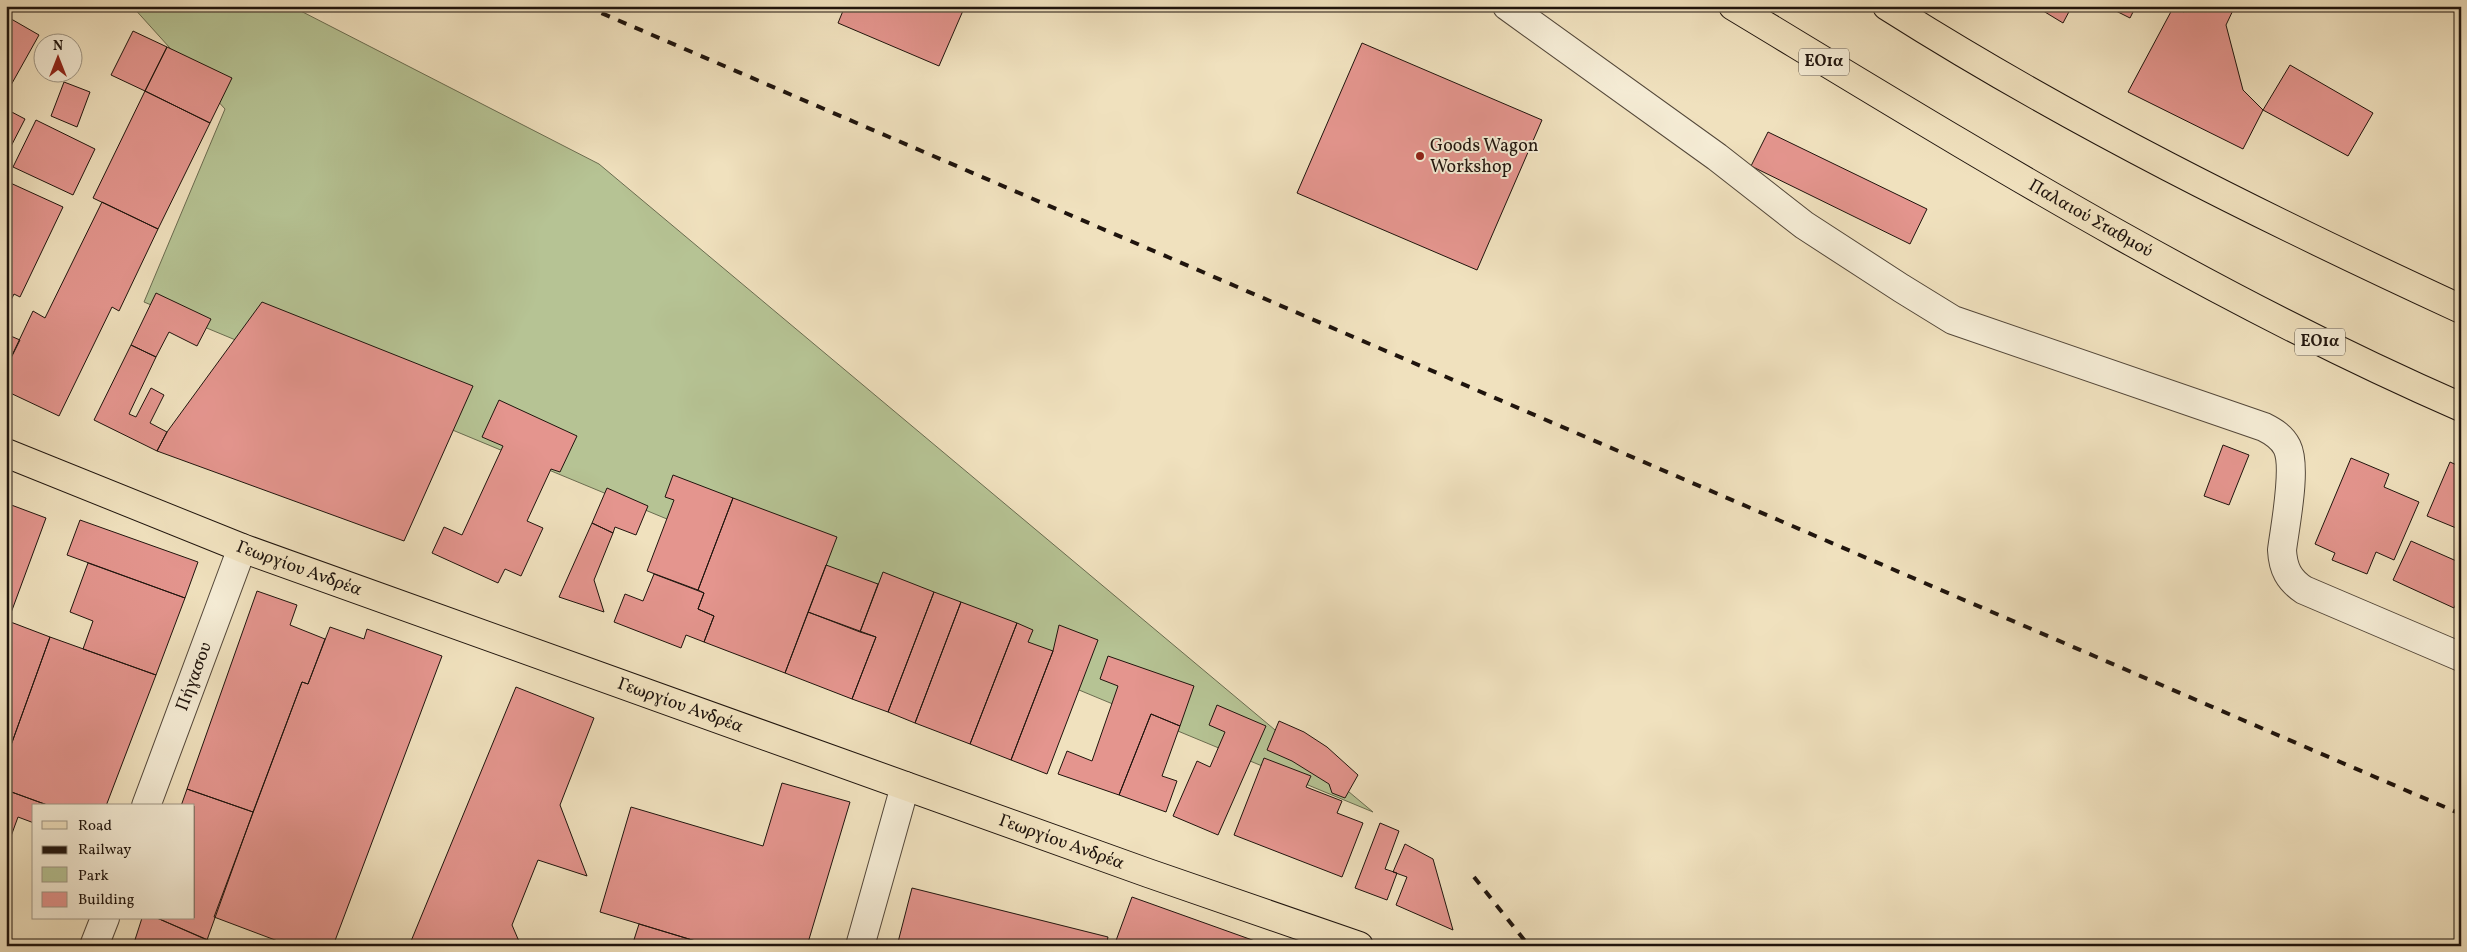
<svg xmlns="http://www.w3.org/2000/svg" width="2467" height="952" font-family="Vollkorn,serif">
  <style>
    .green { fill: #b6c394; stroke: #6a6c50 }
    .building { fill: #e4958e; stroke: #1f140d }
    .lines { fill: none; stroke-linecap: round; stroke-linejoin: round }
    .minor-casing { stroke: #534739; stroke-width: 30 }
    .major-casing { stroke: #1f140d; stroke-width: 30 }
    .highway-casing { stroke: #1f140d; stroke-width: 30 }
    .minor { stroke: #f5ecd5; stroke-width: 28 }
    .major { stroke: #f0e1be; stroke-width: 28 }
    .highway { stroke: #f0e1be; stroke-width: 28 }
    .rail { stroke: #1f140d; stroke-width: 4; stroke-dasharray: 9 9; stroke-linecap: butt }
    .poi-dot { fill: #8f2418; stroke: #f5ecd5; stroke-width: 2 }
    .labels { text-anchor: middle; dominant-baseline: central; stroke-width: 4; stroke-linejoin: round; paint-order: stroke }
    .shield { fill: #f5ecd5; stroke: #5f5549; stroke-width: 1 }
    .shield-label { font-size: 16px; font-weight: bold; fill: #1f140d }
    .poi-label { font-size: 18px; fill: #1f140d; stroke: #f5ecd5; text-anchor: start }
    .street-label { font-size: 18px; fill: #1f140d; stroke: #f5ecd5 }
  </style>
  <rect width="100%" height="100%" fill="#f0e1be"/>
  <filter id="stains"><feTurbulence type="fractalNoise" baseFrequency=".004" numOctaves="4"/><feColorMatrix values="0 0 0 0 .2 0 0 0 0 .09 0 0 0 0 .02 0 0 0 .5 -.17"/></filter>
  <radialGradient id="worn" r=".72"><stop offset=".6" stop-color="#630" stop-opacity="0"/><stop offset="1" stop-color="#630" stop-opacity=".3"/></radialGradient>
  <!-- green -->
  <path class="green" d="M132,6h159l308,158 774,648 -1229,-510 81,-193z"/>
  <!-- building -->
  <path class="building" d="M845,6h120l-26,60 -101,-43z
    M2035,6h37l-9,17z
    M2106,6h30l-6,12z
    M2174,6l10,6 4,-6h47l-9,19 17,65 20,20 -20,39 -115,-57z
    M6,16l33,19 -33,59z
    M133,31l34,16 -22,44 -34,-16z
    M1362,43l180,77 -65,150 -180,-77z
    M167,47l65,31 -22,45 -65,-32z
    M2290,65l83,48 -25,43 -85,-46z
    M64,82l26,10 -13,35 -26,-11z
    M145,91l65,32 -52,106 -65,-31z
    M6,109l19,10 -18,35h-1z
    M36,120l59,29 -22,46 -60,-28z
    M1768,132l159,77 -17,35 -159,-78z
    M6,181l57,26 -43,90 -6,-3 -8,16z
    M102,202l56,27 -39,82 -7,-4 -53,109 -53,-25v-23l27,-57 12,7z
    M156,293l55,26 -14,27 -28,-14 -13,25 -25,-12z
    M262,302l211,84 -69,155 -247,-90 10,-19z
    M6,334l14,6 -14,28z
    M131,345l25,12 -27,57 7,3 15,-29 13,7 -14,28 17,9 -10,19 -63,-31z
    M499,400l78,36 -17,36 -9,-3 -24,52 16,7 -22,48 -16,-7 -7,14 -66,-30 12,-26 18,8 41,-89 -21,-9z
    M2223,445l26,10 -20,50 -25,-9z
    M2351,458l38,16 -5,13 35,15 -25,58 -18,-8 -9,22 -35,-14 3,-7 -20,-9z
    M2450,462l11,5 -3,16 3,3v44l-34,-14z
    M673,475l60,23 -35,92 -51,-19 27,-71 -9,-3z
    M607,488l41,18 -12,29 -21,-8 -2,6 -21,-10z
    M733,498l104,39 -52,136 -81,-31 10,-26 -16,-7 6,-16 -6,-3z
    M6,503l40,15 -38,103 42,16 -44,122z
    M80,520l118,42 -13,36 -118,-43z
    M592,523l21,10 -19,47 10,32 -45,-15z
    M2411,541l50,22v30l-7,15 -61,-28z
    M88,563l97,35 -29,77 -73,-26 10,-28 -23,-9z
    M826,565l52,19 -18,48 -52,-20z
    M883,572l51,20 -46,120 -36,-13 24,-62 -16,-5z
    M654,574l50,19 -6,16 16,7 -10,26 -18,-7 -5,13 -67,-26 11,-28 18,7z
    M257,591l40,14 -7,20 35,14 -17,45 -6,-2 -49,130 -66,-23z
    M934,592l27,10 -46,121 -27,-11z
    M961,602l56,21 -47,121 -55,-21z
    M808,612l68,25 -24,62 -67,-26z
    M1017,623l16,7 -5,12 25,9 -42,109 -41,-16z
    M1059,625l39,15 -51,134 -36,-14 42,-109z
    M330,627l34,12 3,-10 75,27 -109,290h-42l-77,-29 88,-235 6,2z
    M50,637l106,38 -50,131h-56l-44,-16v-31z
    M1108,656l86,30 -14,40 -29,-12 -32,81 -61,-21 9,-23 25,10 26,-75 -18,-7z
    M516,687l78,31 -34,87 27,71 -49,-16 -26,65 9,21h-112z
    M1217,705l49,21 -48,109 -45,-19 24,-55 13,6 15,-35 -16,-7z
    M1151,714l29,12 -18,50 15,5 -11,31 -47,-17z
    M1279,721l25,11 23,15 31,28 -13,23 -13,-5 -3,-9 -37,-23 -25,-11z
    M1264,758l47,18 -5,11 36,14 -5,12 26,10 -21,54 -108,-42z
    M782,783l68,19 -43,144h-95l-112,-34 31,-105 132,39z
    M187,789l66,23 -46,128 -50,-22h37v-112h-13z
    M6,790l44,16h-16v17l-16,-6 -12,33z
    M1380,823l19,8 -14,38 12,4 -10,27 -32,-12z
    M1405,844l28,15 20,71 -57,-25 11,-28 -14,-5z
    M912,888l196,49 -2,9h-209z
    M1132,897l137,49h-155z
    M142,918h15l65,28h-89z
    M639,924l73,22h-80z"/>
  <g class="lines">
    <defs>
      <g id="minor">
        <path d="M1507,6l210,151 87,68 97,63 52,32 311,107c10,5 18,10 23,20 10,20 -2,79 -5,103 1,19 7,30 22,40l157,67"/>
        <path id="s1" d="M146,806l96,-258"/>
        <path d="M94,946l11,-28"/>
        <path d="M860,946l45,-160"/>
      </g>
      <g id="major">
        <path id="s2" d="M6,453l236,95 906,325 211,73"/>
      </g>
      <g id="highway">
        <path id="s3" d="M1733,6c237,143 473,290 728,401"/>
        <path d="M1887,6c183,116 377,212 574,303"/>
      </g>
    </defs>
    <!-- minor casing -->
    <use href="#minor" class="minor-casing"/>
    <!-- major casing -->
    <use href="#major" class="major-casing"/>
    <!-- highway casing -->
    <use href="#highway" class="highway-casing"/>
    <!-- minor -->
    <use href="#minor" class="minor"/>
    <!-- major -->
    <use href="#major" class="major"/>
    <!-- highway -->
    <use href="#highway" class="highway"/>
    <!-- rail -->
    <path class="rail" d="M585,6l1876,808
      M1474,877l55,69"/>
  </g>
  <!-- markers -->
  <circle class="poi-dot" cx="1420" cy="156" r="5"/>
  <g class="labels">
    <!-- shield labels -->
    <g class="shield">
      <rect x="1799" y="48.5" width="50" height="27" rx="4"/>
      <rect x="2295" y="328.5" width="50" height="27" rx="4"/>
    </g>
    <g class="shield-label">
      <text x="1824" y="62">ΕΟ1α</text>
      <text x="2320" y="342">ΕΟ1α</text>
    </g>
    <!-- poi labels -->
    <g class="poi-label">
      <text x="1430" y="146">Goods Wagon<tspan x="1430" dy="21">Workshop</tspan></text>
    </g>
    <!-- street labels -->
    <g class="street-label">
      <text stroke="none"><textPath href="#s3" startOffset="416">Παλαιού Σταθμού</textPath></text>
      <text stroke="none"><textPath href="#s2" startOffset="315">Γεωργίου Ανδρέα</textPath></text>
      <text stroke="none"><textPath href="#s1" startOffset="138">Πήγασου</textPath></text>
      <text stroke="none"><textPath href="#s2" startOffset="720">Γεωργίου Ανδρέα</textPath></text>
      <text stroke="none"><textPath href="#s2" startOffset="1125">Γεωργίου Ανδρέα</textPath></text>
    </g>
  </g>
  <!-- margin -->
  <rect width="2467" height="952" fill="none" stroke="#f0e1be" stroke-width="25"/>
  <rect x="8" y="8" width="2452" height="937" fill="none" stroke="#1f140d" stroke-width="2.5"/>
  <rect x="12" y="12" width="2442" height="927" fill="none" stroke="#1f140d"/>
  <!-- legend -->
  <rect x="32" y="804" width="162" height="115" fill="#f5ecd5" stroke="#9f9685"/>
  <rect x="42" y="821" width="25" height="8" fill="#f0e1be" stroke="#9f9685"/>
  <text x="78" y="830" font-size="15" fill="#1f140d">Road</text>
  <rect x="42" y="846" width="25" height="8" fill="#1f140d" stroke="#9f9685"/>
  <text x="78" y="854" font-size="15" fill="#1f140d">Railway</text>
  <rect x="42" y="867" width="25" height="15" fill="#b6c394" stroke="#9f9685"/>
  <text x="78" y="880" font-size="15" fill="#1f140d">Park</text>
  <rect x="42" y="892" width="25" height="15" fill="#e4958e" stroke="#9f9685"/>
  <text x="78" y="904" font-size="15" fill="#1f140d">Building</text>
  <!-- north arrow -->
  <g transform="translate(58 58)"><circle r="24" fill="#f5ecd5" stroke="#9f9685"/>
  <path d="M0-4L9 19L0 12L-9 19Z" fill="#8f2418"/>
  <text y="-8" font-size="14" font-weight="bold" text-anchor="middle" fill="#1f140d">N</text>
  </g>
  <rect width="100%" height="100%" filter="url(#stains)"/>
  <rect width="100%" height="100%" fill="url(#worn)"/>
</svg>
